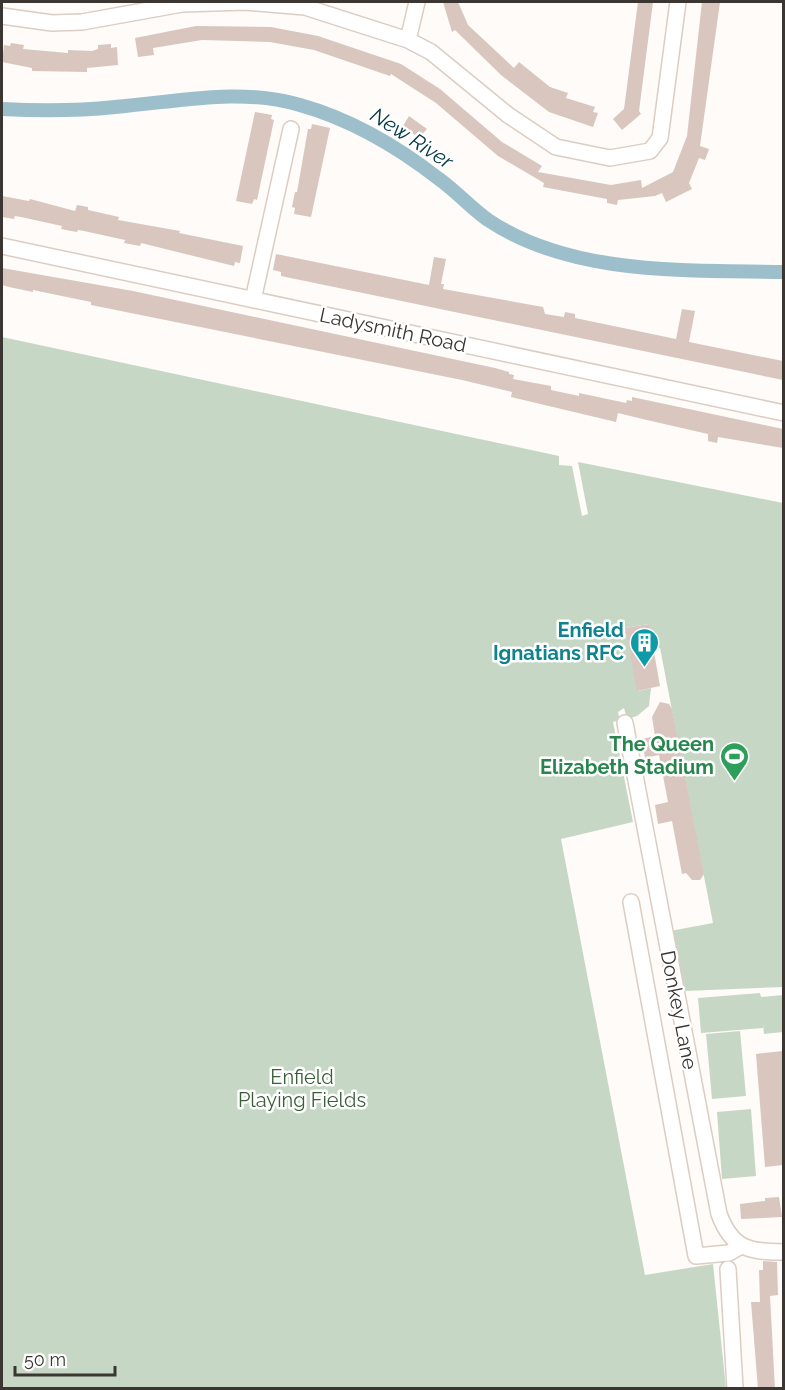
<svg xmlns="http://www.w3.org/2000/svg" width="785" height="1390" font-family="Raleway,sans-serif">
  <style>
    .green { fill: #c7d7c5 }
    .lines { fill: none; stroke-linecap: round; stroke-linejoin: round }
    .canal { stroke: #9dbfcc; stroke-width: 14 }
    .building { fill: #d8c6bf }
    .minor-casing { stroke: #dccdc2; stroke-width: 18 }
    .minor { stroke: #fff; stroke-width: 15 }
    .labels { text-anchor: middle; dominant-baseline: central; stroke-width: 5; stroke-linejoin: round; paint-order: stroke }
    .street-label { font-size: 20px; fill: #3c3632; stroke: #fff }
    .culture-label { font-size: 20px; font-weight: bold; fill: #0d838f; stroke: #fff; text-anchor: end }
    .leisure-label { font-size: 20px; font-weight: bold; fill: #27864d; stroke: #fff; text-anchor: end }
    .park-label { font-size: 20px; fill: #3b5e39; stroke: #fff }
    .water-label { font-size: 21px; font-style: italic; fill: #033847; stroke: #fff }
  </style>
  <rect width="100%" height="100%" fill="#fefbf8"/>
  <!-- green -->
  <path class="green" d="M2,337l557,119v9l13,1 10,50 6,-2 -10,-52 205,41v484l-98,4 -12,-58 -3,-2 43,-8 -53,-275 -7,1 -5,-25 -23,4 13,63 13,-3 -2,18 -12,10 -10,3 -3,-11 -6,4 2,8 -7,2 20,100 -72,17 84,436 68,-11 13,124h-724z
    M760,993l1,4 22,-2v37l-19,2 -1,-10v4l-62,5 -3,-35z
    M740,1031l6,65 -34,3 -6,-65z
    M751,1109l5,67 -34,3 -5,-67z"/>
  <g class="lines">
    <!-- canal -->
    <path class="canal" d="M2,109c37,2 75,2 113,-2 62,-5 124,-20 185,-2 50,14 98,42 139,74 17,12 32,29 49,41 84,56 199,50 296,52"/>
  </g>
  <!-- building -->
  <path class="building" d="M443,2h15l10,23 46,43 5,-6 31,25 18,6 -2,5 29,9 -2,5 5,1 -5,14 -44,-15 -48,-37 -46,-45 -3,2z
    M638,2h15l-14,109 2,3 -19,16 -9,-11 11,-10z
    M702,2h18l-20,144 9,3 -4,11 -6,-2 -10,25 3,6 -26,13 -4,-9 -7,3 -37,4 -1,5 -10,-2v-4l-64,-12 1,-4 -46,-27 -62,-53 -45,-29 -1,2 -76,-26 -44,-8 -68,-2 -49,8 1,7 -16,2 -3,-19 61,-12 75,1 47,9 83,28 39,25 62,53 40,24 -4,6 73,13 30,-5 1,8 31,-16 14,-36z
    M11,43l13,2 -1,4 45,4v-3l24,1 6,-2v-4l13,-1v4l6,-1 1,18 -31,3v4l-55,-1v-3l-30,-6 2,-17 6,1z
    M255,112l17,3 -1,4 3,1 -17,80 -3,-1 -2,5 -16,-3z
    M409,116l18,13 -8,9 -16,-12z
    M312,124l18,4 -19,89 -17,-3 1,-6 -3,-1 3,-15h2l11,-63h3z
    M2,196l27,5 1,-2 45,12 2,-6 11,2v3l31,7 -1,3 62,11 -1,2 64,13 -3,17 -5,-1 -1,4 -93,-23 -1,3 -16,-3 1,-3 -41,-9 -6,-1 -1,2 -16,-3 1,-3 -41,-9 -6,-1 -1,3 -12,-2z
    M276,254l153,31 5,-28 12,2 -5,25h3l-1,5 100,18 2,7 19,3 1,-5 10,2v4l101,21 6,-30 13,2 -6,31 94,19v19l-502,-104v-4l-8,-2z
    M2,268l131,23 362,77 14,4v2l5,1 -1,4 38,7v4l28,6v-3l47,10 1,-3 5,1v-4l151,32v19l-65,-11 -1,6 -9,-2v-7l-61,-14 -29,-7 -2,9 -105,-25 1,-5 -50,-12 -371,-75v-3l-58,-12v2l-24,-5 -7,-2z
    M649,624l11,62 -23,5 -12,-63z
    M660,702l9,2 3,5 32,165 -4,6h-8l-6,-7 -4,1 -10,-53 -14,3 -3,-19 13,-3 -9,-47 -14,3 -3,-19 13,-3 -3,-19z
    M783,1051v114l-18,2 -9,-113z
    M779,1197l3,20 -41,2 -1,-15 25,-3v-3z
    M763,1261l14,1 1,33 -8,1 5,93h-17l-7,-87h9l-1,-32h4z"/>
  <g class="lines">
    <defs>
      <path id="minor" d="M2,16l50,7 30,-1 100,-18 63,-2 60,5 103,33 23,12 77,63 48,32 54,11 40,-7 10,-13 18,-136
        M408,40l9,-38
        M2,246l782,167
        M253,300l38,-171
        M625,723l94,491c13,35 30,38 65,38
        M631,902l65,354 33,-3 12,-7
        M728,1269l7,119"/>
    </defs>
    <!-- minor casing -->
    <use href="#minor" class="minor-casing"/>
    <!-- minor -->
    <use href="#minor" class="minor"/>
  </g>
  <!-- icons -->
  <defs>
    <symbol id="building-pin" viewBox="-11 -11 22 30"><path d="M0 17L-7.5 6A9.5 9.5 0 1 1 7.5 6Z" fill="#0f9aa8" stroke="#fff"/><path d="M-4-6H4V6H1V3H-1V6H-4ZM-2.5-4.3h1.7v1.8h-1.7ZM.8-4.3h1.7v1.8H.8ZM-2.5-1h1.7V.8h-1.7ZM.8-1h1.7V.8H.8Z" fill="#fff"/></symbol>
    <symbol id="stadium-pin" viewBox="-11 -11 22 30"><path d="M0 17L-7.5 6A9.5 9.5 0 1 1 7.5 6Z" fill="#2e9e5b" stroke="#fff"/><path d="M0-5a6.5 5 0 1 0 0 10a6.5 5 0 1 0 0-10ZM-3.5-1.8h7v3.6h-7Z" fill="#fff"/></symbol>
  </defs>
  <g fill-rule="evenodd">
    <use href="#building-pin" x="628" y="626" width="33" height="45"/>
    <use href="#stadium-pin" x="718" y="740" width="33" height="45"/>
  </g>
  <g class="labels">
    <!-- street labels -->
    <g class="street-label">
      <text transform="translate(393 330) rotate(12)">Ladysmith Road</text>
      <text transform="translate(679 1010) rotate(79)">Donkey Lane</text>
    </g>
    <!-- culture labels -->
    <g class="culture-label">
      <text x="624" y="630">Enfield<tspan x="624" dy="23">Ignatians RFC</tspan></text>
    </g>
    <!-- leisure labels -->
    <g class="leisure-label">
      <text x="714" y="744">The Queen<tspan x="714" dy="23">Elizabeth Stadium</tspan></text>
    </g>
    <!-- park labels -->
    <g class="park-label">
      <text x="302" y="1077">Enfield<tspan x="302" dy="23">Playing Fields</tspan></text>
    </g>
    <!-- water labels -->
    <g class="water-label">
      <text transform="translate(412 138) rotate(33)">New River</text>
    </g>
  </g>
  <!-- border -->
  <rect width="785" height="1390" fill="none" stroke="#3c3632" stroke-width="6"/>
  <!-- scale -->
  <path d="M15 1366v9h100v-9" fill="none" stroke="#3c3632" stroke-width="3"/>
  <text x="24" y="1366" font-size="18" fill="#3c3632" stroke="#ffffff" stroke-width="4.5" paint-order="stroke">50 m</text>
</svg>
